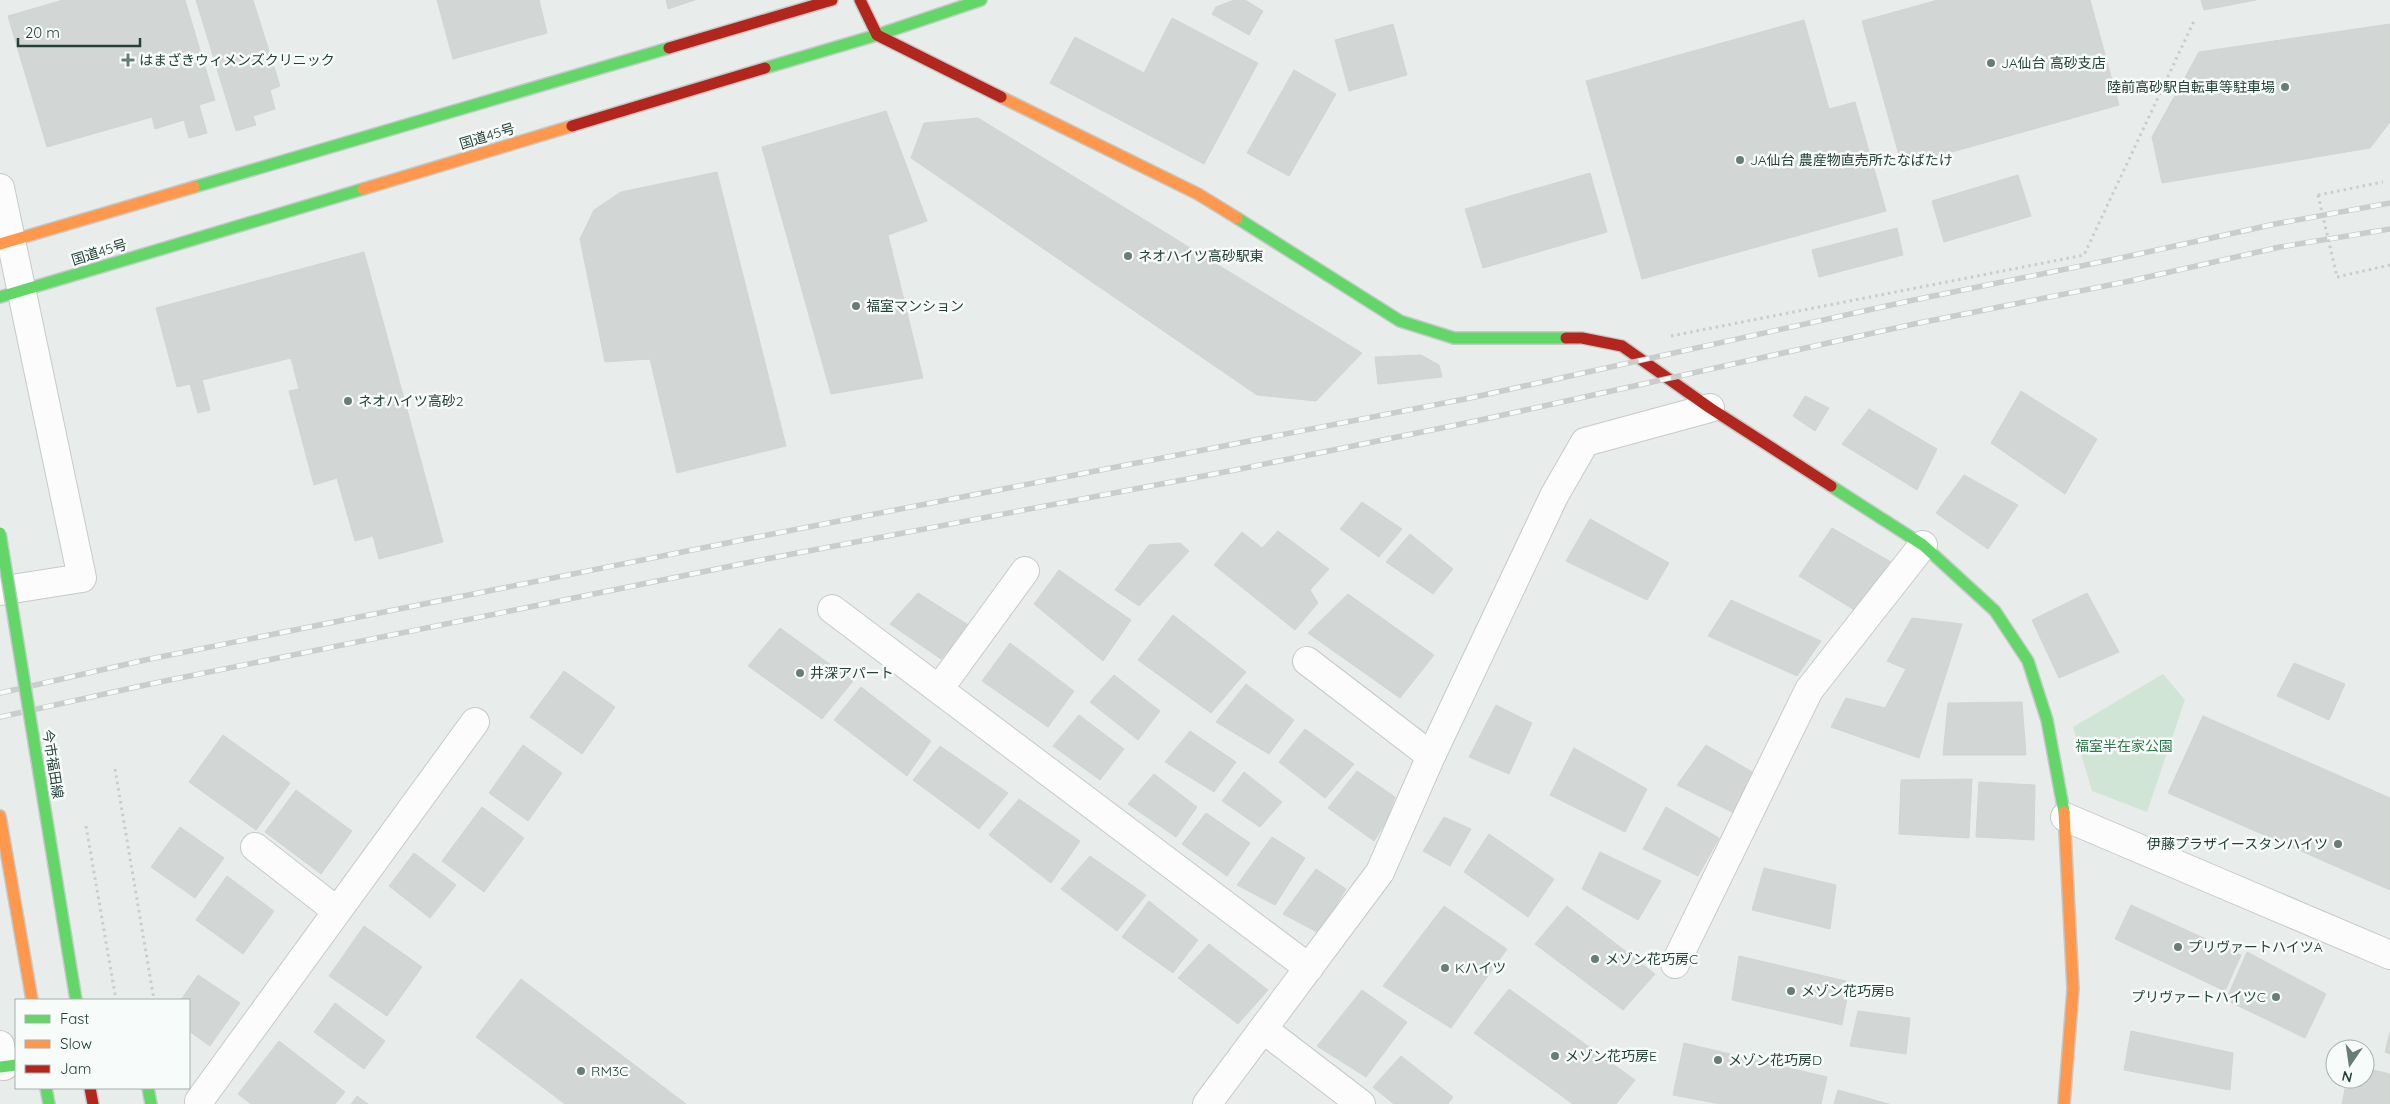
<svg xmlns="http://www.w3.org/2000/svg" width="2390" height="1104" viewBox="0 0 2390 1104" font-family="Quicksand,'Noto Sans JP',sans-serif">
  <rect width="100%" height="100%" fill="#e8edeb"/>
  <!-- green -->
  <path fill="#d1e5d7" d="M2163 674 2185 700 2147 812 2092 791 2073 727Z"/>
  <!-- building -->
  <path fill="#d2d6d4" stroke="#d0d6d3" d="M63 0H185L215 100 199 105 207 133 189 138 184 120 155 129 152 117 47 147 8 16Z
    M196 0H253L280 86 270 90 275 109 253 116 256 125 236 131Z
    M437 0H539L547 33 453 59Z
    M666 0H695L668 9Z
    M1234 0H1245L1263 11 1249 35 1212 14 1216 7Z
    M1938 0H2090L2119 105 1902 166 1862 21Z
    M2201 0H2256L2204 10Z
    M1172 18 1258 63 1204 164 1050 83 1075 37 1144 73Z
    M1804 20 1829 109 1855 102 1886 211 1642 279 1586 81Z
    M1393 24 1407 75 1349 91 1335 40Z
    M2390 24V122L2370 148 2162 183 2152 137 2199 52Z
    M1294 70 1336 94 1289 176 1247 153Z
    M886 111 927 221 888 235 923 378 831 394 762 147Z
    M978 118 1362 353 1316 401 1257 395 911 158 924 123Z
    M717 172 786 446 677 473 650 359 605 362 580 239 594 210 621 192Z
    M1590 173 1607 232 1483 268 1465 209Z
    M2018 175 2031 216 1944 242 1932 201Z
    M1897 228 1903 255 1819 277 1812 250Z
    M364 252 443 542 379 559 373 536 355 541 337 478 314 485 289 391 299 389 291 358 202 380 210 410 198 413 190 384 177 387 156 308Z
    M1421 355 1439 365 1442 377 1378 384 1375 357Z
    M2021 391 2097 439 2065 494 1991 443Z
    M1805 396 1829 408 1815 431 1793 416Z
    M1869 409 1937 449 1917 490 1842 444Z
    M1964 475 2018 505 1988 549 1936 513Z
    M1362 502 1402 529 1379 557 1340 529Z
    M1590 519 1669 563 1647 600 1566 561Z
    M1832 528 1896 565 1861 614 1799 576Z
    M1278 531 1329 569 1310 590 1318 603 1295 630 1214 565 1242 532 1262 548Z
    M1410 534 1453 569 1433 594 1386 562Z
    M1180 543 1189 551 1139 606 1115 590 1149 545Z
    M1059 570 1131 620 1103 661 1034 604Z
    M918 593 970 626 941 659 890 624Z
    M2087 593 2119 652 2059 678 2032 620Z
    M1348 594 1434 655 1400 698 1308 633Z
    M1731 600 1821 641 1797 676 1708 636Z
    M1173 615 1246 672 1211 713 1138 660Z
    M1912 618 1962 624 1919 758 1831 727 1846 698 1885 708 1906 669 1887 661Z
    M780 628 853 681 822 719 748 666Z
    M1010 643 1074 691 1048 727 982 681Z
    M2294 663 2345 684 2329 720 2277 696Z
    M564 671 615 707 582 754 530 717Z
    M1114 675 1160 711 1138 740 1090 702Z
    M1246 684 1294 720 1269 754 1216 722Z
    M861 687 931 741 907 776 834 720Z
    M2022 702 2026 755H1943L1948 703Z
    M1496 705 1532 723 1509 774 1469 757Z
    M1079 715 1124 749 1100 780 1053 746Z
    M2203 716 2390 798V890L2168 793Z
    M1305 729 1354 764 1325 798 1279 762Z
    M1190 731 1236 762 1214 792 1165 762Z
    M223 735 290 783 256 830 189 782Z
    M523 745 562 773 528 821 489 793Z
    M1706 745 1754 773 1734 813 1677 785Z
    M940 746 1008 793 979 829 913 780Z
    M1574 748 1647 789 1625 832 1550 795Z
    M1357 771 1395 797 1387 820 1374 841 1328 808Z
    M1244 772 1282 802 1260 827 1222 801Z
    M1154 774 1197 807 1176 837 1128 804Z
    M1972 779 1969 838 1899 834 1901 780Z
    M1979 782 2035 785 2034 840 1976 837Z
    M296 790 352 831 321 874 265 832Z
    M1019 799 1080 841 1051 883 989 835Z
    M482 807 524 838 484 892 442 861Z
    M1666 807 1719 838 1698 876 1643 849Z
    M1206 813 1250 843 1227 876 1182 844Z
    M1444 817 1471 829 1450 866 1423 851Z
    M180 827 224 858 195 898 151 867Z
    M1489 834 1554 879 1528 917 1464 872Z
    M1272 837 1305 858 1275 905 1237 885Z
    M1600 852 1661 881 1638 920 1582 889Z
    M414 853 456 885 430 918 389 886Z
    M1090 856 1146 895 1117 931 1061 889Z
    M1764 868 1836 885 1830 929 1752 910Z
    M1316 869 1346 889 1319 933 1283 914Z
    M227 876 274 911 243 954 196 920Z
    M1149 901 1198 940 1173 973 1122 937Z
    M2131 905 2241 955 2225 991 2115 939Z
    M1444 906 1507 949 1451 1028 1383 986Z
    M1567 906 1655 974 1623 1010 1535 944Z
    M364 926 422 967 387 1016 329 976Z
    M1209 944 1268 990 1238 1024 1178 978Z
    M2247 952 2326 994 2305 1038 2226 1000Z
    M1739 956 1850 982 1842 1025 1732 1000Z
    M198 975 240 1003 210 1046 189 1031V1000H181Z
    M521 979 686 1104H565L476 1037Z
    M1509 989 1635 1080 1616 1104H1573L1474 1033Z
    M1362 990 1407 1022 1366 1077 1317 1046Z
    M335 1003 385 1041 364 1069 314 1032Z
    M1858 1011 1910 1018 1906 1054 1850 1046Z
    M2131 1031 2233 1053 2230 1090 2124 1070Z
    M2390 1032V1054L2385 1052Z
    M279 1041 345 1092 335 1104H251L238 1094Z
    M1684 1043 1827 1077 1821 1104H1721L1673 1095Z
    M1401 1056 1453 1097 1448 1104H1394L1373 1087Z
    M2365 1068 2390 1074V1104H2342L2347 1079H2365Z
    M1838 1090 1889 1104H1834Z
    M357 1096 368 1104H351Z"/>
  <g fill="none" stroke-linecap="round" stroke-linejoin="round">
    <!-- street casing -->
    <g stroke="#c5cac8" stroke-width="30">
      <path id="street" d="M0 188 82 578 0 591
        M832 609 1309 968
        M1307 661 1431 756
        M939 689 1025 571
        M2065 817 2390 955
        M255 847 337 911
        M1675 964 1809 690 1923 545
        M1263 1029 1361 1104
        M0 1045 4 1066
        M199 1101 475 722
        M1207 1104 1380 872 1431 756 1554 496 1585 442 1710 408"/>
    </g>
    <!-- fast casing -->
    <g stroke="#c3cac8" stroke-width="14">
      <path id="fast" d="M765 68 877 35 981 0
        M194 187 669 48
        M1237 218 1400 321 1454 338H1566
        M0 297 363 189
        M1831 486 1923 545 1995 611 2028 661 2047 720 2064 812
        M0 1067 16 1065
        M46 1088 49 1104
        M148 1088 151 1104"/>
    </g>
    <!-- slow casing -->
    <g stroke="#c3cac8" stroke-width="14">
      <path id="slow" d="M1001 97 1198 194 1237 218
        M363 189 572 126
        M0 244 194 187
        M0 816 32 1000
        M2064 1104 2073 989 2064 812"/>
    </g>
    <!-- jam casing -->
    <g stroke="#c3cac8" stroke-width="14">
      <path id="jam" d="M860 0 877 35 1001 97
        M669 48 832 0
        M572 126 765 68
        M1566 338H1582L1622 346 1710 408 1831 486
        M90 1088 93 1104"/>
    </g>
    <!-- path -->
    <path stroke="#c7cecc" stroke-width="3" stroke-dasharray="2.5 4" stroke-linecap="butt" d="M2318 195 2383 182
      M2337 277 2390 265
      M1671 336 2084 255 2194 21
      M115 769 154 1000
      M86 826 116 1000"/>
    <!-- street -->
    <use href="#street" stroke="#fcfcfc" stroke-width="28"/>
    <!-- fast -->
    <use href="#fast" stroke="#63d668" stroke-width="11"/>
    <!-- slow -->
    <use href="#slow" stroke="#ff974d" stroke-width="11"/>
    <!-- jam -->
    <use href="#jam" stroke="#b3261e" stroke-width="11"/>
    <!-- rail casing -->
    <g stroke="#c9cdcc" stroke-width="5.5">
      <path id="rail" d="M0 693 145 660 762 536 1470 398 1909 301 2125 257 2275 224 2390 203
        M0 717 150 684 766 559 1235 470 1476 421 1914 324 2130 281 2280 247 2390 229"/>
    </g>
    <!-- rail -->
    <use href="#rail" stroke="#f7fbf9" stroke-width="4" stroke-dasharray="11" stroke-linecap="butt"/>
    <!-- fast-bridge casing -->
    <g stroke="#c3cac8" stroke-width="14" stroke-linecap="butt">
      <path id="fast-bridge" d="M0 533 76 1000"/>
    </g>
    <!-- path-bridge -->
    <path stroke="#c7cecc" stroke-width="3" stroke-dasharray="2.5 4" stroke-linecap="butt" d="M2318 195 2337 277"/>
    <!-- fast-bridge -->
    <use href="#fast-bridge" stroke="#63d668" stroke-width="11"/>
  </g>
  <!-- markers -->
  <g fill="#697d77" stroke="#f7fbf9" stroke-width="2">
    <path d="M125.5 52.5h5v5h5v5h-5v5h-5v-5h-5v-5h5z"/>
    <circle cx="1991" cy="63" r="5"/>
    <circle cx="2285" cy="87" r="5"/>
    <circle cx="1740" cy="160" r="5"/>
    <circle cx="1128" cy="256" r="5"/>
    <circle cx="856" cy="306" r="5"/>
    <circle cx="348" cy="401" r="5"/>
    <circle cx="800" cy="673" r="5"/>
    <circle cx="2338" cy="844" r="5"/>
    <circle cx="2178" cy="947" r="5"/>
    <circle cx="1595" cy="959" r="5"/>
    <circle cx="1445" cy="968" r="5"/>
    <circle cx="1791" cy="991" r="5"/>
    <circle cx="2276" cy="997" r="5"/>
    <circle cx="1555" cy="1056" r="5"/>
    <circle cx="1718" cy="1060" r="5"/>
    <circle cx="581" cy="1071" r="5"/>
  </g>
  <g text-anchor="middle" stroke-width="5" stroke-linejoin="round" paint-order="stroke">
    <!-- poi labels -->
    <g font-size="14" fill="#244139" stroke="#f7fbf9" text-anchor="start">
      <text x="139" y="65">はまざきウィメンズクリニック</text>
      <text x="2001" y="68">JA仙台 高砂支店</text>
      <text x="2275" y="92" text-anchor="end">陸前高砂駅自転車等駐車場</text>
      <text x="1750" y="165">JA仙台 農産物直売所たなばたけ</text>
      <text x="1138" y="261">ネオハイツ高砂駅東</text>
      <text x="866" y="311">福室マンション</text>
      <text x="358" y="406">ネオハイツ高砂2</text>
      <text x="810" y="678">井深アパート</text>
      <text x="2328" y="849" text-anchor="end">伊藤プラザイースタンハイツ</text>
      <text x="2188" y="952">プリヴァートハイツA</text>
      <text x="1605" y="964">メゾン花巧房C</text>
      <text x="1455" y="973">Kハイツ</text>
      <text x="1801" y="996">メゾン花巧房B</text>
      <text x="2266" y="1002" text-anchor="end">プリヴァートハイツC</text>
      <text x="1565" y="1061">メゾン花巧房E</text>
      <text x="1728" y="1065">メゾン花巧房D</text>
      <text x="591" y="1076">RM3C</text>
    </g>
    <!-- street labels -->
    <g font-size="14" fill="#244139" stroke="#f7fbf9">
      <text transform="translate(487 136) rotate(-17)" y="5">国道45号</text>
      <text transform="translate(99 252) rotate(-17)" y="5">国道45号</text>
      <text transform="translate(53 764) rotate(81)" y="5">今市福田線</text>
    </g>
    <!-- park labels -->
    <g font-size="14" fill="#2f784a" stroke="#f7fbf9">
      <text x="2124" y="751">福室半在家公園</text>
    </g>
  </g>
  <!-- legend -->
  <rect x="15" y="999" width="175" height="90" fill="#f7fbf9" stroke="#a3b1ac"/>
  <rect x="25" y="1015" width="25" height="8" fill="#63d668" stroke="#a3b1ac"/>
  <text x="60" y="1024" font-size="15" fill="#244139">Fast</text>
  <rect x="25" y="1040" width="25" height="8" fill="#ff974d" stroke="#a3b1ac"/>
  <text x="60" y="1049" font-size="15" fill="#244139">Slow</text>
  <rect x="25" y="1065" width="25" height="8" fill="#b3261e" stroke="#a3b1ac"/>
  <text x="60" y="1074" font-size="15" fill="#244139">Jam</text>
  <!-- north arrow -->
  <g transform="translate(2350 1064) rotate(193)"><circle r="24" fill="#f7fbf9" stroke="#a3b1ac"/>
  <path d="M0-4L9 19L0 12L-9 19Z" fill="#697d77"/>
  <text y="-8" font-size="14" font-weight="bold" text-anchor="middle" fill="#244139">N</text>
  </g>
  <!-- scale -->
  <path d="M18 38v8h122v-8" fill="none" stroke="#244139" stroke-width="2.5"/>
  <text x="25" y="38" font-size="15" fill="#244139" stroke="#f7fbf9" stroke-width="4" paint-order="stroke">20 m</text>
</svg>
